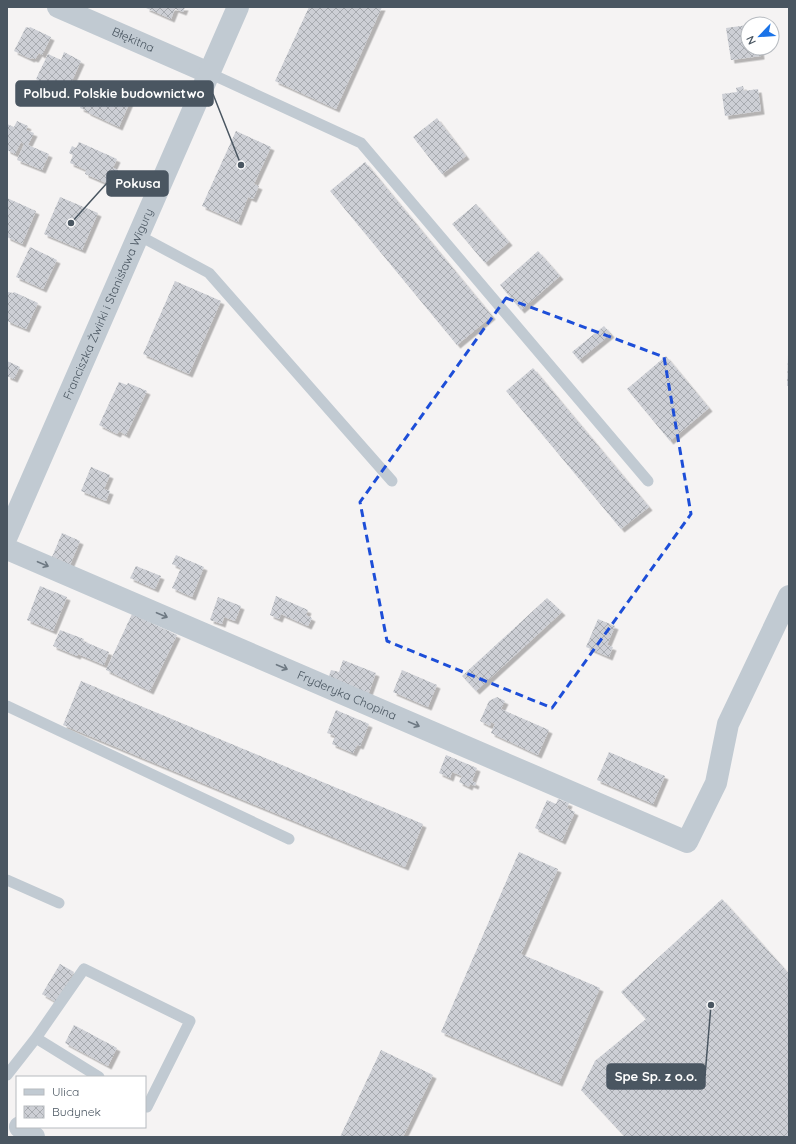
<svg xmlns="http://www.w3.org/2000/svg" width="796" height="1144" viewBox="0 0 796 1144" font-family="Quicksand,sans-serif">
  <defs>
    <pattern id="building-cross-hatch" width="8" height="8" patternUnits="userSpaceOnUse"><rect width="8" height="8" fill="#cdcfd5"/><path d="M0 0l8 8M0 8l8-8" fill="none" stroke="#a8abb0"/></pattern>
    <filter id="shadow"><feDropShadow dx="3.5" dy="3.5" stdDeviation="0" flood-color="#0004"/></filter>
  </defs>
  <rect width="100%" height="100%" fill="#f5f3f3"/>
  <!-- building -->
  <path fill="url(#building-cross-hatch)" filter="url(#shadow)" d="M146 7H185L183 12 175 9 171 19 146 8Z
    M309 7H382L336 109 275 81Z
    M748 25V48H760L761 56 731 60 726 28Z
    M26 27 29 28 30 27 51 37 42 55 39 53 35 59 32 58 31 59 14 51Z
    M64 52 81 61 66 94 41 83V82L36 79 48 54 61 60Z
    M99 81 125 92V93L132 97 119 127 87 112V111L80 108 87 92 92 95Z
    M743 86 744 91 758 89 761 111 725 116 722 94 737 92 736 88Z
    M437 118 466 156 442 174 413 137Z
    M17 121 28 126 26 130 34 133 28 145 49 154 42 170 17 160 24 144 21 142 15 154 7 150V124L14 127Z
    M236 131 271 147 254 184 259 186 253 199 248 197 238 222 202 206Z
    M79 142 117 159 113 168 118 170 114 177 110 175 106 183 85 174 86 170 70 163 73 155 69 153 72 146 76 148Z
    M365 162 492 316 457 345 330 191Z
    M60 197 98 213 82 250 44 234Z
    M7 198 36 211 22 244 7 237Z
    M476 204 509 242 485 263 452 224Z
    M30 247 57 260 43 289 16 277Z
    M538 251 560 276 521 310 500 285Z
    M175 281 221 301 189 374 143 354Z
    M8 292 13 293 14 292 38 303 26 329 7 321V295Z
    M604 326 611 334 579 360 572 352Z
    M788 355H789V386H787Z
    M666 356 709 408 670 441 627 389Z
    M7 361 20 367 14 379 7 376Z
    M533 368 649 507 621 529 506 391Z
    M119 382 127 385 128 383 147 391 126 435 119 431 117 434 99 425Z
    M91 467 110 475 104 489 110 491 106 501 81 491Z
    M62 533 80 541 70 565 52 557Z
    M176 555 204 567 192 597 172 588 181 568 172 564Z
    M136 566 161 576 155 589 130 578Z
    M40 586 67 597 53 631 27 620Z
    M276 596 308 610 306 615 312 618 308 626 281 614 279 619 270 615Z
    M218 597 241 606 235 621 224 617 222 624 210 620Z
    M547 598 562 612 476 691 462 676Z
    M132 614 177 635 150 691 106 670Z
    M598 619 615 626 607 645 613 647 609 657 586 647Z
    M60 630 84 639 83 641 109 652 104 665 78 654 77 656 53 646Z
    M343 660 376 673 368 695 328 679 331 670 339 672Z
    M402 670 437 685 428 707 393 692Z
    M81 681 423 824 405 867 63 725Z
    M497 697 505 701 501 709 549 730 538 755 491 733 495 724 491 722 490 726 480 721 489 701Z
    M336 710 369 724 360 746 357 745 353 753 332 744 335 736 327 733Z
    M609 752 665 776 653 804 597 780Z
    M446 755 477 768 472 781 476 783 475 786 470 784 469 787 459 782 462 776 452 772 450 778 439 773Z
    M558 799 569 803 567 808 575 812 562 841 535 828 547 800 556 804Z
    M519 852 558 869 521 954 600 988 559 1083 441 1032Z
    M722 899 789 974V1137H625L581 1090 595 1061 646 1019 621 992Z
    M60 964 74 972 56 1002 42 994Z
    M74 1025 117 1048 108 1066 65 1043Z
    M381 1050 433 1075 403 1137H340Z"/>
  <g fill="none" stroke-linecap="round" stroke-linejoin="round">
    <!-- service -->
    <path stroke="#c1cad2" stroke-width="11" d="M209 73 361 143 648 481
      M138 235 209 273 392 481
      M7 706 289 839
      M7 880 59 903
      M36 1038 99 1077
      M7 1075 36 1038 84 969 190 1021 147 1107 145 1106"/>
    <!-- minor -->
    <g stroke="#c1cad2" stroke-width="22">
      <path id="s1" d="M58 7 209 73"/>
      <path id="s2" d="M7 549 687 842 716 783 728 724 789 596"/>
      <path d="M20 1127 34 1137"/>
    </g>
    <!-- tertiary -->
    <path stroke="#c1cad2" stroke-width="22" id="s3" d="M7 536 238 7"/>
  </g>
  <!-- one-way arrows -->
  <defs><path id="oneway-shaft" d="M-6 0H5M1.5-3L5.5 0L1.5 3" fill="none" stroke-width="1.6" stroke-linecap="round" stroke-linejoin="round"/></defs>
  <g stroke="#6e7983">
    <use href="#oneway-shaft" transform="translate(43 564) rotate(23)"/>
    <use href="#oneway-shaft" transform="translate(162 615) rotate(23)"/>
    <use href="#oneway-shaft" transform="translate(282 667) rotate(23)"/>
    <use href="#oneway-shaft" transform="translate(414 724) rotate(23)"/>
  </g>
  <!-- marked area -->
  <path fill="none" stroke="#1d4ed8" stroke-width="3" stroke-dasharray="8 5" stroke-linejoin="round" d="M506 298 664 357 691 514 552 708 387 641 360 502Z"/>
  <g text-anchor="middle" stroke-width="4" stroke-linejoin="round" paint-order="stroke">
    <!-- street labels -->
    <g font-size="12" fill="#4a5661" stroke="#fff">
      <text dy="4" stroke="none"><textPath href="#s1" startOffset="82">Błękitna</textPath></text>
      <text dy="4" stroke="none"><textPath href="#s3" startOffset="253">Franciszka Żwirki i Stanisława Wigury</textPath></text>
      <text dy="4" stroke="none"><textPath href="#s2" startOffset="370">Fryderyka Chopina</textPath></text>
    </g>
  </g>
  <!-- callouts -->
  <path fill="none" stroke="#4a5661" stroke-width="1.5" d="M241 165L213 94M71 223L107 183M711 1005L705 1076"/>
  <g fill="#4a5661" stroke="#fff" stroke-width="1.5">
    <circle cx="241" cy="165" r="4"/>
    <circle cx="71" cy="223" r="4"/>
    <circle cx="711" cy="1005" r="4"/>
  </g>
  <g fill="#4a5661" stroke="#4a5661" stroke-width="1.5">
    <rect x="16" y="81" width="197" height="25" rx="4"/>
    <rect x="107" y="171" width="61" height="25" rx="4"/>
    <rect x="607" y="1064" width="98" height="25" rx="4"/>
  </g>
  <g font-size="13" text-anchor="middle" font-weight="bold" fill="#fff">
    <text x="114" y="98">Polbud. Polskie budownictwo</text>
    <text x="138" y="188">Pokusa</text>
    <text x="656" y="1081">Spe Sp. z o.o.</text>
  </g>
  <!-- border -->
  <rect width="796" height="1144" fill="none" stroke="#4a5661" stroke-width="16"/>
  <!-- legend -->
  <rect x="16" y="1076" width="130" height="52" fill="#ffffff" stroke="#b7bbc0"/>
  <rect x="24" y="1089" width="20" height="6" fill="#c1cad2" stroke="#b7bbc0"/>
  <text x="52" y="1096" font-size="12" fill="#4a5661">Ulica</text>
  <rect x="24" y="1106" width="20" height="12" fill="url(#building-cross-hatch)" stroke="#b7bbc0"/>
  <text x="52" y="1116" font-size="12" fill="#4a5661">Budynek</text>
  <!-- north arrow -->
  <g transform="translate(760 36) rotate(245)"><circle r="19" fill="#ffffff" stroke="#b7bbc0"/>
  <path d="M0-3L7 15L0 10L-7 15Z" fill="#1a73e8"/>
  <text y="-6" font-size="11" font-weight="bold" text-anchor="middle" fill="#4a5661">N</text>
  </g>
</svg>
